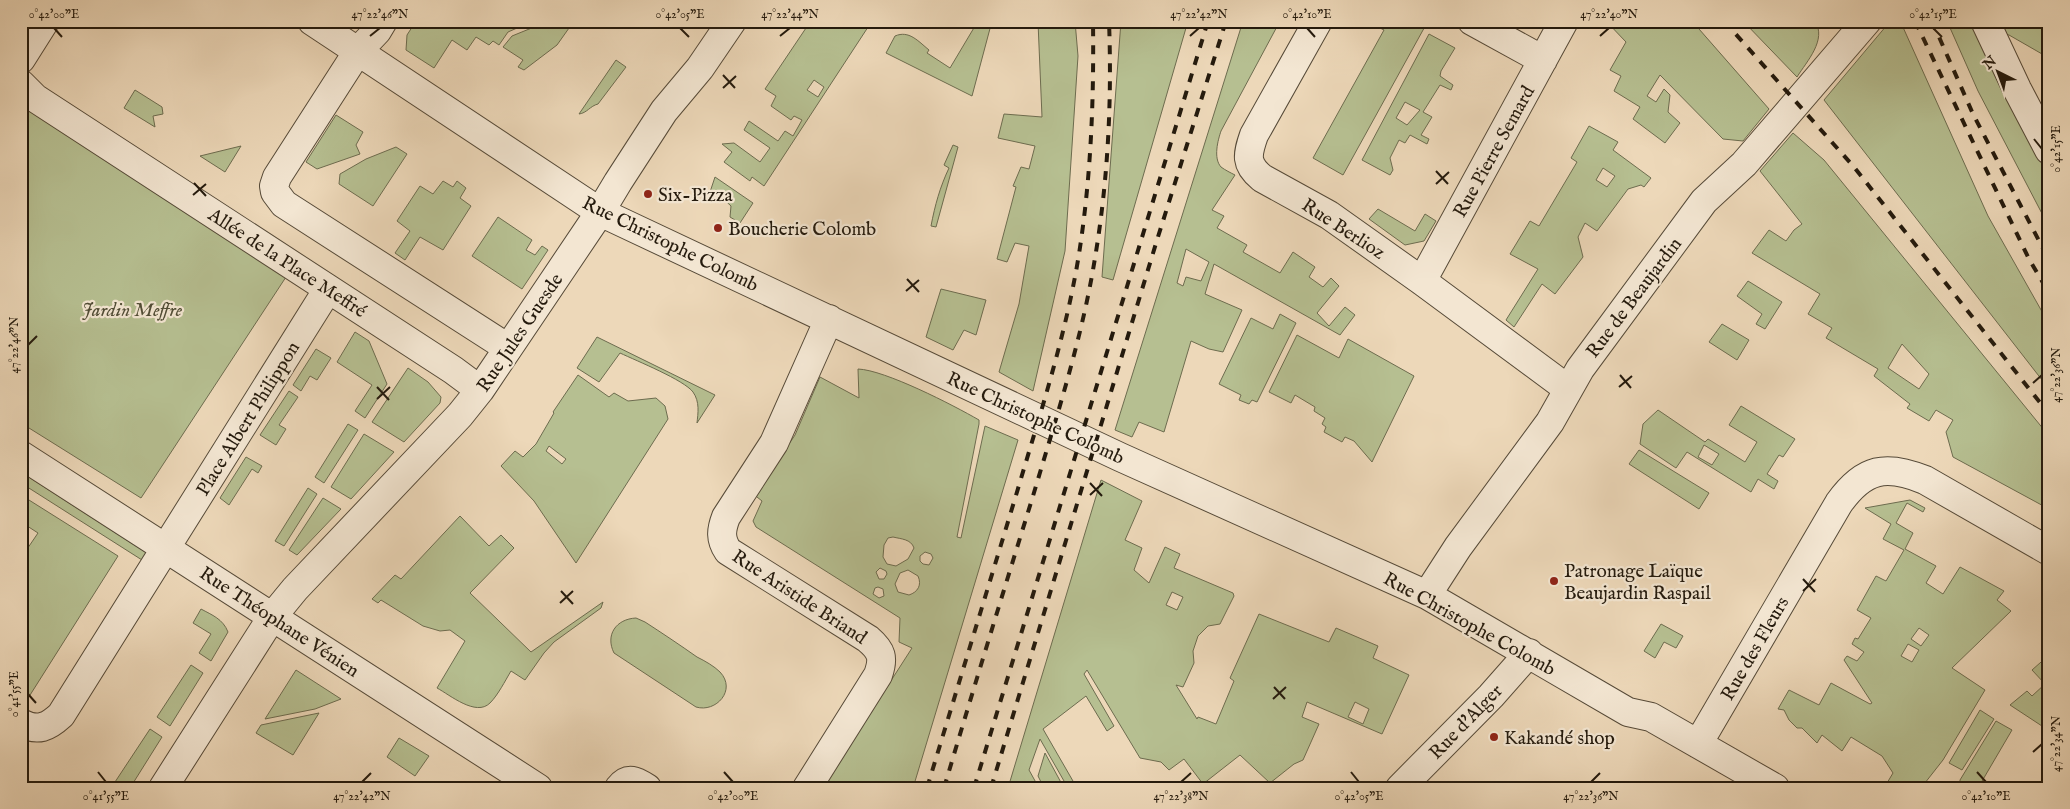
<svg xmlns="http://www.w3.org/2000/svg" width="2070" height="809" viewBox="0 0 2070 809" font-family="'IM FELL English',serif">
  <rect width="100%" height="100%" fill="#edd8b9"/>
  <filter id="stains"><feTurbulence type="fractalNoise" baseFrequency=".004" numOctaves="4"/><feColorMatrix values="0 0 0 0 .2 0 0 0 0 .09 0 0 0 0 .02 0 0 0 .5 -.17"/></filter>
  <radialGradient id="worn" r=".72"><stop offset=".6" stop-color="#630" stop-opacity="0"/><stop offset="1" stop-color="#630" stop-opacity=".3"/></radialGradient>
  <!-- green -->
  <path fill="#b6bf91" stroke="#6d6c4f" fill-rule="evenodd" d="M416 21H492L501 28 506 21H533L508 32 499 45 493 41 489 45 476 37 467 50 452 40 434 68 406 50 407 35Z
    M542 21H574L557 45 524 70 518 67 523 60 503 47 512 36 539 25Z
    M825 21H832L841 27 844 21H872L764 186 752 177 750 181 724 162 732 152 722 144 734 143 760 162 770 148 744 130 749 121 778 141 785 131 793 136 802 120 794 116 791 120 771 106 776 96 765 89 806 28 822 25ZM814 80 824 87 818 97 807 90Z
    M978 21H992L972 96 886 53 895 36C909 30 918 41 929 50L927 53 950 68Z
    M1008 21H1075L1078 56 1065 251 1033 391 999 372 1019 304 1029 246 1015 243 1007 262 997 259 1016 187 1013 186 1021 167 1029 169 1035 146 998 138 1004 114 1042 117 1038 22 1008 23Z
    M1121 21H1188L1113 280 1102 277Z
    M1243 21H1280L1221 131C1218 140 1213 158 1221 167 1225 170 1231 173 1235 175L1212 210 1224 216 1217 228 1247 245 1243 252 1280 273 1293 252 1315 267 1309 277 1323 287 1331 278 1339 286 1317 313 1329 326 1345 307 1355 315 1340 335 1214 264 1205 294 1242 310 1223 352 1209 349 1191 341 1164 432 1139 422 1132 437 1115 430ZM1186 249 1209 262 1201 281 1186 277 1183 286 1177 283Z
    M1384 21H1428L1343 175 1313 158 1384 30 1380 28Z
    M1606 21H1692L1769 109 1743 141 1723 139 1660 75 1647 96 1656 102 1664 89 1670 95 1668 112 1680 123 1665 143 1633 119 1640 107 1614 91 1621 76 1610 70 1626 42Z
    M1743 21H1815C1827 40 1807 61 1797 77Z
    M1947 21H1975L2049 169V227L1978 91Z
    M1996 21H2049V58L2009 35 2001 34Z
    M1887 25H1902L1988 216 2049 324V389L1824 100Z
    M1429 34 1455 48 1441 71 1440 76 1453 85 1451 90 1440 85 1423 112 1432 117 1421 135 1429 139 1427 144 1410 135 1405 143 1399 140 1390 158 1393 170 1390 175 1362 160ZM1405 102 1420 110 1407 125 1396 118Z
    M616 60 626 67 598 104C590 106 587 113 579 114Z
    M135 90 162 107 163 114 153 116 155 127 124 108Z
    M21 101 286 277 141 498 21 423Z
    M336 115 363 132 356 145 360 154 317 169 306 162Z
    M1589 126 1618 142 1613 150 1651 178 1644 187 1641 185 1628 189 1597 231 1585 223 1578 237 1583 257 1555 294 1542 284 1514 327 1506 320 1538 269 1510 254 1530 221 1539 226 1577 162 1571 158ZM1603 168 1615 176 1607 187 1596 180Z
    M1793 133 1824 160 2049 436V509L1953 457 1946 432 1953 420 1936 410 1929 421 1907 408 1910 404 1874 376 1878 369 1826 338 1832 328 1808 314 1820 294 1752 253 1769 230 1786 241 1794 230 1802 224 1760 171ZM1902 344 1929 374 1919 389 1888 368Z
    M953 145 958 147 936 227 931 226C935 205 940 187 949 168L944 165Z
    M241 146 225 172 200 156Z
    M396 147 407 154 373 206 339 184 340 174 366 159Z
    M715 177 753 203 740 223 730 217 731 206 717 193 714 195 713 201 711 200 710 192Z
    M443 181 453 187 457 181 466 188 460 198 471 206 443 250 420 237 405 260 395 253 410 231 397 221 420 186 433 194Z
    M1378 209 1415 231 1425 214 1436 221 1424 241 1405 245 1369 219Z
    M498 217 532 240 526 250 535 255 542 246 548 250 522 289 472 256Z
    M1748 281 1782 302 1765 329 1756 324 1762 314 1737 296Z
    M941 289 986 300 976 335 964 330 953 350 926 337Z
    M1280 314 1296 323 1257 402 1252 400 1249 404 1239 400 1241 395 1219 384 1251 318 1273 329Z
    M1722 324 1749 340 1737 360 1709 342Z
    M355 332 369 341 387 384 365 418 355 411 372 385 337 362Z
    M1297 335 1339 358 1348 339 1414 376 1372 462 1354 441 1345 437 1342 442 1324 432 1326 427 1322 424 1325 418 1314 411 1315 407 1295 395 1291 403 1269 392Z
    M597 337 715 395 697 423C698 413 700 402 693 392 684 380 637 361 620 353L599 382 577 368Z
    M316 349 331 358 317 380 310 376 301 391 293 385Z
    M408 368 428 382 441 397 440 403 404 442 372 422Z
    M858 369C885 370 953 405 979 420V424L957 537 961 538 985 426 1018 440 913 788H822L912 648 899 642 900 618 756 527 753 521 762 501 752 493 784 443 789 444 795 435 820 377 859 398ZM893 537C901 539 911 539 914 548L908 559 896 566 887 564 883 557 884 545 888 538ZM925 552 931 554 933 558 929 565 923 564 920 561V556ZM880 568 886 571 887 574 884 579H879L876 572ZM908 570 918 576C922 585 918 592 909 595L898 592 895 584 900 573ZM878 587 883 589 884 596 879 598 873 594 875 588Z
    M578 375 609 397 614 393 628 401 656 398 665 406 668 419 576 563 534 501 501 466 515 451 523 457 536 444 554 413 553 412ZM549 446 566 459 562 464 546 451Z
    M289 391 298 397 279 425 286 429 276 445 260 435Z
    M1741 406 1795 439 1783 457 1779 455 1767 474 1778 481 1774 489 1758 479 1751 492 1687 452 1676 468 1640 444 1643 424 1658 410 1705 442 1708 439 1745 462 1757 442 1729 425ZM1704 445 1719 454 1712 465 1698 457Z
    M348 424 358 430 324 483 315 477Z
    M364 434 394 452 351 499 331 487Z
    M1639 450 1709 493 1699 509 1629 464Z
    M246 457 262 466 258 473 252 469 229 505 220 498Z
    M21 472 147 553 142 560 21 483Z
    M1101 480 1142 501 1125 540 1142 548 1134 570 1149 583 1165 547 1180 554 1174 568 1233 593 1234 596 1220 624 1208 626 1198 636 1193 651 1194 663 1183 687 1176 685 1197 719 1198 717 1216 724 1234 681 1230 678 1259 614 1329 642 1336 628 1378 646 1373 658 1409 675 1382 734 1307 702 1302 717 1319 724 1303 760 1294 764 1270 783 1240 755 1203 784 1184 759 1169 770 1161 762 1140 758 1087 670 1084 674 1114 726 1107 731 1086 696 1043 729 1077 788H1068L1040 739 1029 770 1039 788H1008ZM1172 592 1183 597 1177 610 1166 605ZM1355 702 1369 709 1363 724 1348 717Z
    M308 488 317 494 284 546 275 541Z
    M21 495 118 556 25 703 21 700V558L38 533 21 522Z
    M323 498 341 509 297 555 289 550Z
    M1910 500 1925 508 1923 512 1907 503 1896 523 1913 533 1905 549 1936 566 1926 583 1943 594 1960 567 2004 591 1997 600 2011 611 1952 668 1985 690 1943 760 1921 788H1884L1893 773 1882 756 1851 737 1842 751 1822 735 1817 743 1802 728H1797L1789 720 1784 710 1778 709 1789 690 1819 705 1831 683 1870 704 1872 703 1844 660 1847 656 1857 661 1864 652 1852 644 1855 638 1858 639 1871 618 1857 610 1876 576 1886 581 1904 550 1883 539 1891 524 1865 508ZM1919 628 1929 635 1921 646 1911 639ZM1908 644 1919 650 1912 662 1901 656Z
    M460 516 489 546 501 535 514 548 470 593 531 652 603 602 601 608 554 642 544 653 525 680 511 671C505 681 498 695 490 703 476 717 450 695 437 688L465 641 450 630 440 631 423 626 381 600 378 603 372 599 395 575 401 579Z
    M201 609C212 615 223 619 228 632L211 661 199 653 211 634 193 623Z
    M636 618 645 622C662 633 680 645 697 657 705 661 714 666 720 672 737 690 716 713 696 707L614 653C605 635 616 619 636 618Z
    M1661 624 1683 636 1676 648 1664 642 1655 658 1644 651Z
    M2049 655V724L2045 728 2010 705 2027 691 2032 696 2045 684 2032 670Z
    M191 665 203 673 170 726 157 717Z
    M296 670 341 699 315 709 265 719Z
    M1980 710 1994 719 1962 770 1949 763Z
    M319 713 293 755 256 733 261 725Z
    M1996 721 2012 730 1978 788H1960V780Z
    M150 729 162 737 130 788H126L115 782Z
    M399 738 429 756 415 776 387 757Z
    M1045 753 1064 788H1065H1044L1038 776Z"/>
  <g fill="none" stroke-linecap="round" stroke-linejoin="round">
    <!-- minor casing -->
    <g stroke="#564a38" stroke-width="30">
      <path id="minor" d="M312 21 600 212 1120 457 1427 595 1628 712 1651 717 1775 788
        M383 21 377 31 358 51 277 177 274 186 275 192 284 204 508 348
        M1318 21 1254 135C1247 155 1245 164 1262 178L1329 215 1422 281 1568 389
        M1472 21 1543 60
        M1985 21 2017 89 2049 150
        M21 59 45 21
        M21 84 35 98 453 370 480 390
        M1422 281 1564 21
        M21 455 538 788
        M1427 595 1458 547 1550 422 1580 369 1704 201 1744 164 1867 21
        M21 723C38 732 48 727 61 715L328 289
        M1698 744 1839 503C1864 468 1886 464 1925 480L2049 551
        M163 788 272 617 295 589 460 415 480 390 600 212 618 182 664 111 700 68 732 21
        M619 788C628 776 636 781 647 788
        M807 788 878 675C884 658 882 651 868 639L728 551C720 539 721 530 726 517L774 443 829 319
        M1400 788 1491 696 1529 653"/>
    </g>
    <!-- minor -->
    <use href="#minor" stroke="#f3e6d2" stroke-width="28"/>
    <!-- rail -->
    <path stroke="#241a0d" stroke-width="4" stroke-dasharray="9 9" stroke-linecap="butt" d="M1724 21 1854 167 2049 414
      M1915 21 2029 259 2049 293
      M1932 21 1973 114 2049 260
      M927 788C957 689 987 591 1017 492 1040 414 1066 335 1079 254 1091 177 1094 100 1093 21
      M944 788C973 690 1003 593 1033 496 1056 418 1082 339 1095 258 1108 180 1112 101 1109 21
      M974 788 1208 21
      M991 788 1157 240 1226 21"/>
  </g>
  <!-- ticks -->
  <path fill="none" stroke="#241a0d" stroke-width="2" d="M54 28 62 37M680 28 689 37M1307 28 1315 37M1933 28 1942 37M370 36 380 28M780 36 790 28M1190 36 1199 28M1600 36 1609 28M723 75 735 88M723 88 736 76M2034 139 2042 149M1436 171 1448 184M194 183 206 196M1436 184 1449 172M193 195 206 184M907 279 919 292M906 291 919 280M28 345 37 336M1620 375 1631 388M2033 383 2042 375M377 387 389 400M1619 387 1632 376M377 399 390 387M1090 483 1102 496M1090 495 1103 483M1803 579 1815 592M561 591 573 604M1803 591 1816 579M560 603 573 591M1274 687 1285 699M28 694 36 703M1273 699 1286 687M2033 752 2042 744M98 772 106 782M724 772 733 782M1351 772 1359 782M1977 772 1986 782M362 782 371 773M1181 782 1191 773M1591 782 1600 773"/>
  <!-- markers -->
  <g fill="#8f2418" stroke="#f3e6d2" stroke-width="2">
    <circle cx="648" cy="194" r="5"/>
    <circle cx="718" cy="228" r="5"/>
    <circle cx="1554" cy="581" r="5"/>
    <circle cx="1494" cy="737" r="5"/>
  </g>
  <g text-anchor="middle" stroke-width="4.5" stroke-linejoin="round" paint-order="stroke">
    <!-- street labels -->
    <g font-size="19" fill="#241a0d" stroke="#f3e6d2">
      <text transform="translate(1493 151) rotate(-61)" y="7">Rue Pierre Semard</text>
      <text transform="translate(1344 228) rotate(33)" y="7">Rue Berlioz</text>
      <text transform="translate(671 243) rotate(26)" y="7">Rue Christophe Colomb</text>
      <text transform="translate(288 262) rotate(33)" y="7">Allée de la Place Meffré</text>
      <text transform="translate(1633 297) rotate(-53)" y="7">Rue de Beaujardin</text>
      <text transform="translate(519 332) rotate(-56)" y="7">Rue Jules Guesde</text>
      <text transform="translate(1036 417) rotate(25)" y="7">Rue Christophe Colomb</text>
      <text transform="translate(247 418) rotate(-58)" y="7">Place Albert Philippon</text>
      <text transform="translate(800 596) rotate(33)" y="7">Rue Aristide Briand</text>
      <text transform="translate(280 621) rotate(33)" y="7">Rue Théophane Vénien</text>
      <text transform="translate(1470 623) rotate(29)" y="7">Rue Christophe Colomb</text>
      <text transform="translate(1754 648) rotate(-60)" y="7">Rue des Fleurs</text>
      <text transform="translate(1465 721) rotate(-46)" y="7">Rue d'Alger</text>
    </g>
    <!-- poi labels -->
    <g font-size="19" fill="#241a0d" stroke="#f3e6d2" text-anchor="start">
      <text x="658" y="201">Six-Pizza</text>
      <text x="728" y="235">Boucherie Colomb</text>
      <text x="1564" y="577">Patronage Laïque<tspan x="1564" dy="22">Beaujardin Raspail</tspan></text>
      <text x="1504" y="744">Kakandé shop</text>
    </g>
    <!-- park labels -->
    <g font-size="19" font-style="italic" fill="#504c35" stroke="#f3e6d2">
      <text x="132" y="316">Jardin Meffre</text>
    </g>
  </g>
  <!-- margin -->
  <rect width="2070" height="809" fill="none" stroke="#edd8b9" stroke-width="55"/>
  <!-- north arrow -->
  <g transform="translate(1998 72) rotate(318)" stroke="#f3e6d2" stroke-width="4" paint-order="stroke">
  <path d="M0-4L9 19L0 12L-9 19Z" fill="#241a0d"/>
  <text y="-8" font-size="14" font-weight="bold" text-anchor="middle" fill="#241a0d">N</text>
  </g>
  <rect x="28" y="28" width="2014" height="754" fill="none" stroke="#241a0d" stroke-width="2"/>
  <g font-size="12" text-anchor="middle" fill="#241a0d">
    <text x="54" y="18">0°42'00"E</text>
    <text x="380" y="18">47°22'46"N</text>
    <text x="680" y="18">0°42'05"E</text>
    <text x="790" y="18">47°22'44"N</text>
    <text x="1199" y="18">47°22'42"N</text>
    <text x="1307" y="18">0°42'10"E</text>
    <text x="1609" y="18">47°22'40"N</text>
    <text x="1933" y="18">0°42'15"E</text>
    <text transform="translate(2056 149) rotate(-90)" y="4">0°42'15"E</text>
    <text transform="translate(14 345) rotate(-90)" y="4">47°22'46"N</text>
    <text transform="translate(2056 375) rotate(-90)" y="4">47°22'36"N</text>
    <text transform="translate(14 694) rotate(-90)" y="4">0°41'55"E</text>
    <text transform="translate(2056 744) rotate(-90)" y="4">47°22'34"N</text>
    <text x="106" y="800">0°41'55"E</text>
    <text x="362" y="800">47°22'42"N</text>
    <text x="733" y="800">0°42'00"E</text>
    <text x="1181" y="800">47°22'38"N</text>
    <text x="1359" y="800">0°42'05"E</text>
    <text x="1591" y="800">47°22'36"N</text>
    <text x="1986" y="800">0°42'10"E</text>
  </g>
  <rect width="100%" height="100%" filter="url(#stains)"/>
  <rect width="100%" height="100%" fill="url(#worn)"/>
</svg>
